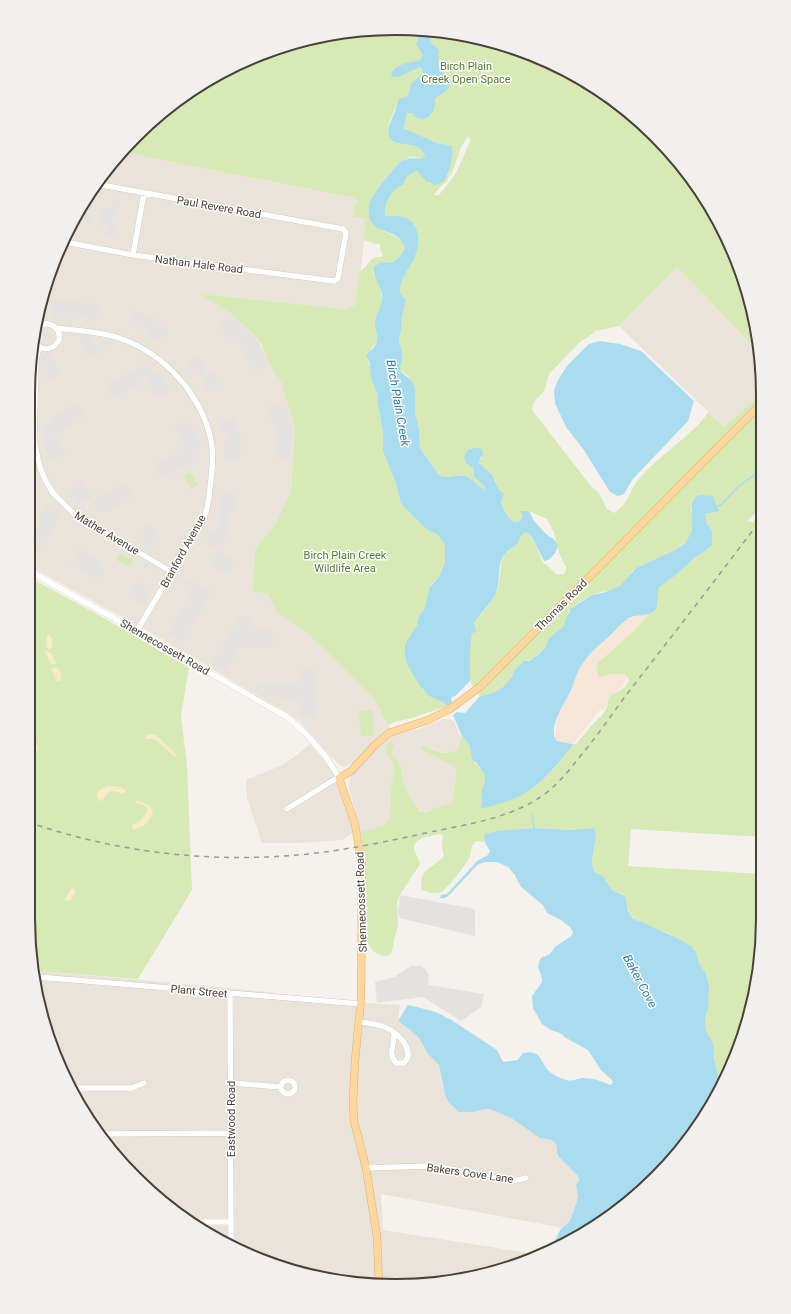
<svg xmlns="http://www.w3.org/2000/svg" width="791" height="1314" viewBox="0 0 791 1314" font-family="Roboto,sans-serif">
  <rect width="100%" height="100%" fill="#f5f1ec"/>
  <!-- residential -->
  <path fill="#e9e3da" d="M122 152 347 197 353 198 358 203 354 205 353 216 363 218 365 220 366 226 357 298 355 304 353 306 345 309 202 294 204 297 229 312 257 338 281 382 295 427 291 490 276 523 255 549 253 591 268 594 277 613 300 627 329 653 374 698 388 726 397 734 421 728 443 719H450L454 721 459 734 462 736 458 750 451 753 441 752 423 745 422 750 455 767 456 774 453 802 435 808 428 812 418 810 409 796 403 779V774L393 756 392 750 394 745 392 742 390 759 393 763 394 775 390 786 391 803 389 818 386 825 361 832 349 788 352 763 346 767 340 765 329 755 298 720 284 711 146 630 29 566V371L48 277 90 191Z
    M677 267 759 352 762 371V392L724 427 619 326Z
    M310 744 334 773 348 811 352 826V833L342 840 300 843H262L247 798 246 780 280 766 293 758Z
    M37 971 219 987 366 1003 400 1005 398 1021 409 1029 419 1038 428 1054 439 1065 440 1070 441 1082 449 1103 455 1108 458 1112H474L487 1108 493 1110 511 1118 532 1132 545 1139 551 1140 554 1142 557 1146V1153L559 1157 579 1177 576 1185 578 1197 574 1210 569 1222 563 1228 381 1194 383 1230 536 1254 513 1267 395 1286 278 1267 191 1224 104 1142 47 1036Z"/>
  <!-- commercial -->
  <path fill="#f6e6d8" d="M762 504 603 710 601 708 573 744 558 742 555 739V734L557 720 563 703 571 689 579 668 584 661 596 647 626 620 637 616 650 614 658 603V588L676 575 693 559 710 548Z"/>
  <!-- green -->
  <path fill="#d7e9b5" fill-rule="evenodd" d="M396 28C411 30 419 29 418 47L423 55 421 60 397 66 398 77 420 67 422 69 423 73C413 83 413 82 408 96 406 97 404 97 402 98 396 101 395 111 392 116 386 127 387 140 400 144 404 144 409 143 413 145 419 147 423 151 425 157 421 160 415 156 410 157 397 160 375 191 370 202L379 229C385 232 411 240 404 252 404 252 400 256 400 256 394 262 391 263 383 262L373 272 380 285 382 299 381 307 375 321 378 337 377 342 371 349 367 359 371 367V378L378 395V404L383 432V452L395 480 401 504 426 529 438 535 445 545V562L441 572 438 578 432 583 424 610 419 615 417 625 408 639C411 656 412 680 426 693 432 698 441 699 447 706L412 718 394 722 388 726 374 698 329 653 300 627 277 613 268 594 253 591 255 549 276 523 291 490 295 427 281 382 268 361 262 345 257 338 229 312 204 297 202 294 345 309 353 306 355 304 360 271C370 267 367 256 381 257L383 255 380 249V245L364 240 365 220 363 218 353 217 354 205 358 202 353 198 122 152 136 135 192 90 255 56 324 35Z
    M420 30 467 35 536 56 600 90 672 153 714 212 750 300 759 352 677 267 619 326 596 331 580 342 549 374 544 391 534 402 532 410 590 485 599 493 607 509 614 513C629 504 629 491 639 479 652 464 668 451 683 439 692 430 702 423 708 412L724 427 758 396 762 395V504L755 514 746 521 753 522 762 511V837L631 829 628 866 762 874V943L743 1037 720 1084 713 1052 706 1031 705 1019 709 986 706 974 700 966 695 950 670 934 647 926 630 916 624 895 612 890 606 880 601 875 596 873 593 870 592 860 596 836 579 830 534 828 510 830 501 832 497 831 484 839V842L476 841C470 846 472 852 469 858 467 864 445 891 441 892 435 895 428 892 422 890 418 868 433 869 444 856L442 847 443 836 440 834C432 836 413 837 414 849 415 852 419 860 420 864L400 895 397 902 398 924 391 954C381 960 371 951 367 941 367 905 367 869 361 832L386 825 389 818 391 803 390 786 394 775 393 763 390 759 385 748 388 743 392 741 394 745 392 750 393 756C401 763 402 772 404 782 407 792 412 802 419 811L428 812 435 808 453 802 456 774 455 767 422 750 421 746 423 745C435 750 445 757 458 750L462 736 470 746 472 758 485 775V781L482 788 481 809C495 805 509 801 522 794 542 784 561 763 573 744H576L592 725 603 714 607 707 609 697 625 687 629 680 625 674H609L599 678 596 668 599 662 635 630 649 614 655 609 658 605 657 595 658 587 676 575 693 559 712 546V530L707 524 705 515C709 511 715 514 720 511L716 508 715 502 691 509C693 516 695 526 692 533 686 549 652 560 638 567 630 570 628 580 622 585 616 590 608 591 601 592 589 595 579 602 569 610L570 613 566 619 565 625 562 629 549 638 546 646 534 658 524 662 519 666 503 687 493 693 480 696C477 691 471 685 470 680 469 675 471 669 470 664 470 655 467 638 475 631L474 623 488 606 495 595 498 589 502 560 505 554 516 545 522 534 527 532C536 541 538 552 543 563L548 566 556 574H564L566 571V567L559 553 554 532 547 519 533 513 529 511 517 523C508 520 503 510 501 502L504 495 499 491 495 480 480 465 479 461 482 457 478 448H471L466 463 473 468V474L485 487 484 489C476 486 473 478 465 476 456 474 448 480 439 475L420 448 419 430 415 411V389L408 376 400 370V367L403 357 399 339 401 331 402 317 406 300C403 297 400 294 400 290 399 270 423 260 417 232 416 226 414 224 409 220 402 215 393 218 385 215 384 208 390 193 395 189 397 187 399 187 401 186 407 178 406 174 417 171L430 184 444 180 447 177 452 158 441 144 407 131 404 126 407 113H410L422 119 427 118 432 114ZM468 136 471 140 455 175 439 195H434L441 186 446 182 452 172 461 147Z
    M190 472 198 485 191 489 183 475Z
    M119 553 133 560 129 567 116 560Z
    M29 577 102 617 189 668 181 716 187 766 192 890 138 979 37 971 28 918Z
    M372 710 374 735 361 736 358 711Z"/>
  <!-- sand -->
  <path fill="#f8e9c9" d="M49 634 52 640V648L49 649 46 646 47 635Z
    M46 650 52 654 56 664H51L45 652Z
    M55 667C60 669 63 676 60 681H57L51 669Z
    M149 734H153L156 735 178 756H174L155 739H147L146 737Z
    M30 736 35 737 39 751H35L29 747 28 737Z
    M108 786C114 786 123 786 126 791L123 794C106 787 110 792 101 802L97 797C97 790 101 788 108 786Z
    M136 800 149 805 153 811C150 822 143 829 132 829L133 824 140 821 148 811 146 806 136 803Z
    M73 888 76 892 71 900 66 901 65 899 71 889Z"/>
  <!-- parking -->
  <path fill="#e4e2e0" d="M113 198 120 199 117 215H112L111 223 115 224 112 237 106 236 107 226 99 225 102 208 111 209Z
    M84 204 93 206 90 224 79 222 80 211Z
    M51 302H84L99 305 96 322 87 321 86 316 74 313 70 316V319L53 318V315L50 314Z
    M131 311 148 315 169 332 162 341 160 340 157 342 149 335 150 332 143 328 142 324H140L139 329 128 326Z
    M227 315H229L258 342 268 366 253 372 244 351 239 344 217 327Z
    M84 335 91 336 96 345 99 346 107 338 114 340 101 351 89 357 79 340Z
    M48 352 61 374 49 382 40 384 41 378 46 377 48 372 46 366H43L40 368 41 354Z
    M196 355 207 365 205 369 207 371 200 376 197 373 195 375 186 367Z
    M146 363 155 375 160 372 170 389 168 391 167 394 162 397 159 396 156 398 146 381 149 378 146 375 141 380 142 384 114 399 107 387V385Z
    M217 368 215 375 220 387 210 391 205 390 201 383 204 381 203 379Z
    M283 402 292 425V431L291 457H288V460L279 459V457L275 456 276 431 268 408Z
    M75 404 77 405 79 404 85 415 83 416 84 418 53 436 54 440 57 438 66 454 52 462 43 446 47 443 42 434V428L51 424 49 420Z
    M234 417 240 433 241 443 240 459H224V442H228L227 432 225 431 222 432 219 424Z
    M188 420 198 437V441L200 442 205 440 206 446 202 447 199 452 195 455 197 458 162 479 153 466 183 448 185 451 189 448 188 446 185 447 174 428Z
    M82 482 92 497 78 505 70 492 72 490V488Z
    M124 482 134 497 104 513 102 510 98 512 92 501Z
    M225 492H237L236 509 231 510 229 521 231 527 217 550 208 544 209 541 206 539 212 529 215 531 221 518 218 517 220 512 221 494H224Z
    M46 506 60 515 42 548 30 541V534L42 527 39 520Z
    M150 524 160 542 150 548 148 552 141 548 147 542V541L145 540 141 542 136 533Z
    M79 549 100 561 98 566 105 570 99 579 70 563Z
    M218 551 234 560 232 563 235 564 228 575 211 565Z
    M187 578 211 592 182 642 168 634 193 590 181 582 184 579 186 580Z
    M138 582 151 589 143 604 128 595 133 585H136Z
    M236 617H251L252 629 247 630 248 634 249 630H272L273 647H241L226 671 211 663 231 630H240V634H242L241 629H235Z
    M301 670H318L317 718H300L301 700 279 701 278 695 260 696 255 692 256 684H300Z
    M400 895 475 909V936L399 918 398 910Z
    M411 966H420L426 970 429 975 428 985 484 994 481 1007 461 1021 423 997 377 1003 375 982 394 977Z"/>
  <!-- water -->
  <path fill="#aadcf0" d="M411 30 427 31 432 44 439 50C439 56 437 62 439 66 443 76 457 76 447 90 444 94 438 95 435 99 436 107 432 119 422 119 417 119 414 115 411 113H407L404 126 405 129 437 143 451 146C455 153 449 175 444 181 441 183 438 184 435 185L426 181 417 171C408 174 406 177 403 185 400 187 396 188 394 190 389 197 384 206 385 215L388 216C393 216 398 215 403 217 420 222 421 242 415 256 411 267 400 278 400 290 400 294 403 297 406 300L402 317 401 331 399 339 403 357 400 368 401 372 412 381 415 389V411L419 430 420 448 439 475C447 480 456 474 465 476 473 478 476 486 484 489L485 487 474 476 473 468 466 463 464 458C465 450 472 447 480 448L482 450 483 455 480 458 479 463 492 475 499 490 504 494 501 502C504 511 514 533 523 516L521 511H529L534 521 547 535 555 540 558 546C556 552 551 561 544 561L532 537 526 532C520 535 520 539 517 544 513 548 508 550 505 554 496 565 501 581 496 593 491 604 481 612 474 623L476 631 472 634C469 651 470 663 470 681L455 696 452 697 451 700 452 703 447 706 443 702 429 696 420 686 407 664 405 654V646L408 639 417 625 419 615 424 610 430 587 438 578 441 572 445 562V545L438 535 426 529 401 504 395 480 383 452V432L378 404V395L371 378 370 363 366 356C369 351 374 349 376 344 380 336 374 329 375 322 376 312 384 305 382 294 380 284 373 278 374 267L381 262C385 262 389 263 393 262 396 260 398 258 400 256 406 248 407 247 399 238 391 231 379 232 372 223 368 218 368 208 370 202 373 193 394 167 402 161 412 155 418 161 425 157 421 145 413 145 402 144 381 142 389 124 395 112 396 108 397 103 399 99L408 96 411 84 423 73 422 69 420 67 398 77H393L391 76C393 63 410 63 420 60L423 55 416 45 418 40 417 37Z
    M600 341 620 344 641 351 694 401 688 421 632 480 624 494 618 496 610 492 584 450 566 427 555 403 554 390 559 378 568 365 589 344Z
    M702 495 712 496C716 501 715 506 720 511 715 514 709 511 705 515L707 524 712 530V546L693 559 676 575 659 587C656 594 660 604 655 610 648 618 634 613 626 620 618 626 612 635 604 641 596 647 589 654 583 663 577 670 575 680 572 688 567 700 546 729 557 741L572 744 573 745C558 764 543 783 522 795 509 802 494 805 481 809L482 788 485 781V775L476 762 472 760 470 746 462 736 453 715 457 712 465 713 480 696 493 693 503 687 512 676 514 671 524 661H529L538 655 546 646 549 638 564 626 566 618 570 613V609L592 595 606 592 620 586 636 568 675 550 685 543 692 532V504L696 496Z
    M534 828 572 830 594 828 596 836 592 860 593 870 596 873 603 876 612 890 625 896 628 911 632 918 675 937 691 946 696 952 699 963 706 974 709 986 708 1008 705 1019 706 1031 713 1044 714 1058 720 1084 701 1123 619 1210 553 1245 560 1230 569 1222 574 1210 578 1197 576 1185 579 1180 578 1176 559 1157 557 1153V1146L554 1142 551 1140 540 1138 511 1118 490 1109H484L474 1112H458L455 1108 449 1103 445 1095 439 1065 428 1054 419 1038 409 1029 398 1021 408 1005C416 1007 442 1012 446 1018L450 1019 497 1050 503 1062 518 1060 523 1053C544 1048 539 1066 553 1074 559 1078 568 1082 574 1080 578 1079 580 1078 583 1078 593 1078 601 1081 610 1085L612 1084 613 1081 601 1070 588 1050 566 1038 560 1033 551 1030 542 1024 533 1008 532 996 542 982V978L538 967 539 962 541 958 550 954 555 947 571 936 573 933 571 928 561 920 547 913 543 905 521 887 515 875 508 867 497 862H485L477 865 453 891C449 895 447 899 440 898L441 895 447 894 472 867 477 861 488 855 490 851C486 844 483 842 485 834L497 831Z"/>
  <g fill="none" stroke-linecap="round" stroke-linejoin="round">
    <!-- stream -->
    <path stroke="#aadcf0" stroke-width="1.5" d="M714 507 721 505 737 488 762 469
      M532 815 534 828"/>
    <!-- minor casing -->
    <g stroke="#c1b8ae" stroke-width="6">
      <path id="minor" d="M65 242 133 255 334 281 338 278 346 233 343 229 96 184
        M133 255 144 193
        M57 328C77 331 99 331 119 338 164 353 201 394 211 440 214 456 212 472 210 488 209 497 208 507 205 515 200 529 190 542 182 555 167 580 152 605 137 631
        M35 340C40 352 53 351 59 340 61 327 48 319 38 327
        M39 346 36 360 34 441 40 467 45 480 53 493 75 515 172 572
        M29 571 137 631 287 717C308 734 326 754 339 778L332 781 287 809
        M38 977 361 1004
        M230 994 231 1244
        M359 1022C368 1023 378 1024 387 1028 398 1033 416 1051 404 1063H396C387 1053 395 1045 394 1033
        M281 1087a7 7 0 1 1 14 0a7 7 0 1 1-14 0Z
        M231 1083 281 1087
        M75 1088H132L144 1083
        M99 1134 231 1133
        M366 1168 427 1166 451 1169 512 1181 526 1178
        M190 1222H231"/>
    </g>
    <!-- major casing -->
    <g stroke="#e3b26c" stroke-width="8">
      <path id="major" d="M379 1283 377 1237 366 1168 354 1121 353 1102 355 1061 361 999 362 866 355 824 339 778 351 771 375 745 389 733 428 720 450 709 481 686 762 403"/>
    </g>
    <!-- minor -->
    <use href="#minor" stroke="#fff" stroke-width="5.5"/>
    <!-- major -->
    <use href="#major" stroke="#fdd79d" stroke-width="7"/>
    <!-- rail -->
    <path stroke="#9a9a9a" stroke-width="1.5" stroke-dasharray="5 5" stroke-linecap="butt" d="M28 822C123 855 226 865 325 852 360 847 395 840 430 832 469 824 513 818 546 793 560 782 571 768 582 754 598 735 612 714 627 694 672 636 718 577 762 518"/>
  </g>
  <g text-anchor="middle" stroke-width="3" stroke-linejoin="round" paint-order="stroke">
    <!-- park labels -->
    <g font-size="11" fill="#547c2c" stroke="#fff">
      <text x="466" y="70">Birch Plain<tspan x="466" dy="13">Creek Open Space</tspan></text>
      <text x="345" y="559">Birch Plain Creek<tspan x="345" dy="13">Wildlife Area</tspan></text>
    </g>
    <!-- street labels -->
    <g font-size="11" fill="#4a4139" stroke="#fff">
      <text transform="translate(219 207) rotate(10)" y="4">Paul Revere Road</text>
      <text transform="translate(199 264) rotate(7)" y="4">Nathan Hale Road</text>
      <text transform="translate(107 533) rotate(31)" y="4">Mather Avenue</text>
      <text transform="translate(183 551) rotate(-61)" y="4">Branford Avenue</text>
      <text transform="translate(561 605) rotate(-45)" y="4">Thomas Road</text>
      <text transform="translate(165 647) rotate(30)" y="4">Shennecossett Road</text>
      <text transform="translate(361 902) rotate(-92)" y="4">Shennecossett Road</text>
      <text transform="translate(199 991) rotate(5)" y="4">Plant Street</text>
      <text transform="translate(231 1119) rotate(-90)" y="4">Eastwood Road</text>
      <text transform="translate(470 1173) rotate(8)" y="4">Bakers Cove Lane</text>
    </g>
    <!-- water labels -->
    <g font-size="12" font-style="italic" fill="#2d7b9d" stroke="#fff">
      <text transform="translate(398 403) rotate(80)" y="4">Birch Plain Creek</text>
      <text transform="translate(640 981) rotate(62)" y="4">Baker Cove</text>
    </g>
  </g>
  <!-- crop -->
  <path d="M0 0H791V1314H0ZM395 35H396A360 360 0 0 1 756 395V919A360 360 0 0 1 396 1279H395A360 360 0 0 1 35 919V395A360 360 0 0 1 395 35Z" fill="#f1f0ef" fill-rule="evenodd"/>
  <path fill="none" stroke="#4a4139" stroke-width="2" d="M395 35H396A360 360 0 0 1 756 395V919A360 360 0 0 1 396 1279H395A360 360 0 0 1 35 919V395A360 360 0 0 1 395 35Z"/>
</svg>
